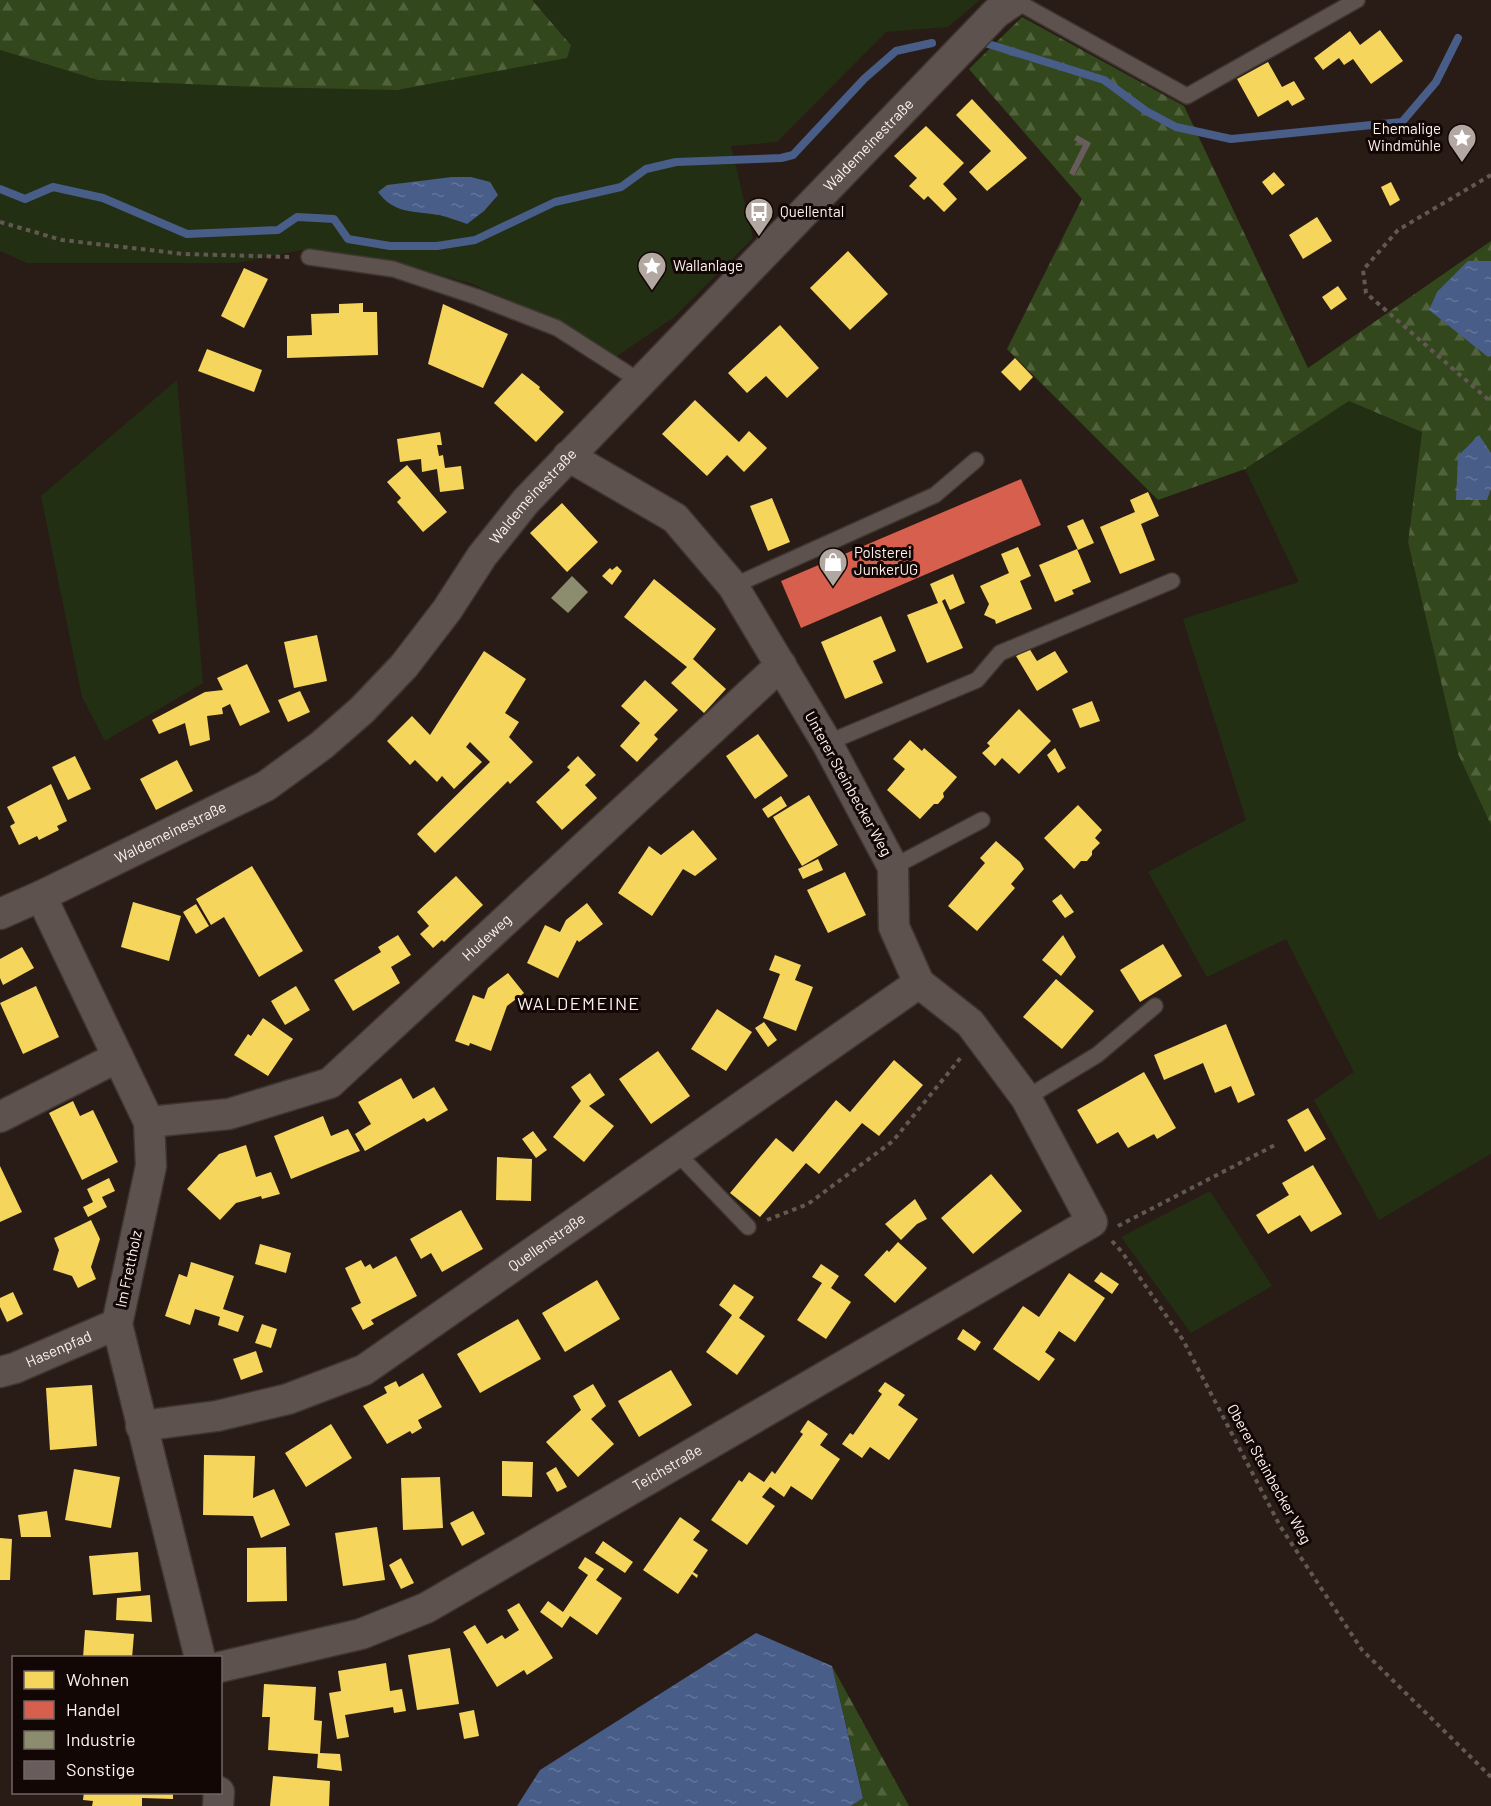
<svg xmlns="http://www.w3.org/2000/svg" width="1491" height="1806" viewBox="0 0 1491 1806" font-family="Barlow,sans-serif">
  <defs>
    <pattern id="forest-firs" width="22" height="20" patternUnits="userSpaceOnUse" patternTransform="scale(1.5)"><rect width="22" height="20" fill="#32471c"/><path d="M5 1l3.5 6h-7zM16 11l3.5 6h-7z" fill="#51623d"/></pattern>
    <pattern id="water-ripples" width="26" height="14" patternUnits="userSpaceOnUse" patternTransform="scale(1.5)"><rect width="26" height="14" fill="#485d87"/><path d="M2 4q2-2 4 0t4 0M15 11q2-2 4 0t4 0" fill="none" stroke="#637598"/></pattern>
  </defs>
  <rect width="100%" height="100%" fill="#291c16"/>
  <!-- green -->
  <path fill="#222f13" d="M532 0H980L948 27 886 32 777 142 731 146 753 238 673 318 617 356 582 335 473 284 404 265 307 249 237 263H27L0 251V50L98 80 571 44Z
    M177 380 203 683 105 741 82 697 41 496Z
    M1349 401 1422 432 1408 542 1458 754 1491 825V1154L1379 1220 1314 1100 1354 1072 1286 939 1207 977 1148 872 1246 820 1183 619 1299 582 1245 469Z
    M1210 1191 1272 1286 1191 1333 1121 1237Z"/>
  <!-- forest -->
  <path fill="url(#forest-firs)" d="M0 0H532L571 45 567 58 397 90 258 87 98 80 0 50Z
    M1022 17 1184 106 1308 368 1491 241V825L1458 754 1408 542 1422 432 1349 401 1245 469 1158 500 1007 349 1082 199 969 69Z
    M832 1666 909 1806H851L863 1797Z"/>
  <!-- water -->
  <path fill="url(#water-ripples)" d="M452 177H471L490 182 498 195 484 211 467 224C458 221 448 217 439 215 414 211 394 214 378 192L387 185Z
    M1468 261H1491V356L1488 357 1429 310 1437 292Z
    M1479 435 1491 453V488L1487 500H1456L1458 456Z
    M756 1633 832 1666 863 1798 851 1806H517L540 1770Z"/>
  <!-- homes -->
  <path fill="#f6d55c" d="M1380 30 1403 61 1371 84 1353 59 1344 65 1339 58 1323 70 1314 58 1350 31 1360 45Z
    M1268 62 1282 87 1294 81 1305 99 1292 106 1288 100 1258 117 1237 79Z
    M972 99 1027 158 987 191 969 172 991 151 956 115Z
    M926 126 964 163 943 184 957 199 944 212 928 196 924 200 909 186 917 178 894 156Z
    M1274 172 1285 185 1272 195 1262 182Z
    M1391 182 1400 200 1390 206 1381 187Z
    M1317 217 1332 241 1303 259 1289 235Z
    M848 251 888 294 850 330 810 288Z
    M244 268 268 279 244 328 221 316Z
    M1338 286 1347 299 1331 310 1322 297Z
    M363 303V312H377L378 355 287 358V336L312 335 311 314 339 313V304Z
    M443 304 508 334 483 388 428 364Z
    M780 325 819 368 787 398 766 376 747 393 728 373Z
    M207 349 262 370 254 392 198 371Z
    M1015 358 1033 377 1020 391 1001 372Z
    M522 373 540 387 539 389 564 412 536 442 494 403Z
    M695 400 739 442 749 431 767 448 744 472 727 455 707 476 662 434Z
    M440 432 442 445H437L439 456 443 455 445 468 461 466 464 489 440 492 437 469 422 472 421 459 400 462 397 439Z
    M407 465 447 512 423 532 397 502 401 498 387 482Z
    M1148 492 1159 516 1141 524 1155 560 1120 574 1100 527 1135 512 1130 500Z
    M772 498 790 542 768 551 750 506Z
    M562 503 598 542 567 572 530 533Z
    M1083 519 1094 543 1078 550 1067 526Z
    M1018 547 1031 576 1020 581 1032 609 996 624 995 620 984 615 989 604 980 586 1009 573 1001 554Z
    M1077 549 1091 582 1072 590 1074 594 1055 602 1039 565Z
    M617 566 622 571 612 585 602 576 610 568 612 570Z
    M953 574 965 603 950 610 945 599 942 601 963 648 927 663 907 615 938 603 930 584Z
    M654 579 716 629 693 659 726 689 704 713 671 683 687 667 624 617Z
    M881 616 896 651 873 661 883 683 845 699 821 642Z
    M317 635 327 681 294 688 284 642Z
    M1029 648 1037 661 1055 651 1068 672 1037 691 1016 656Z
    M484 651 526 679 505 713 519 722 509 737 533 762 510 784 508 781 435 853 417 834 490 762 470 742 466 747 482 762 454 789 442 776 437 782 415 760 410 765 387 741 412 716 430 735Z
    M247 664 270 712 240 726 230 704 222 708 223 714 207 716 210 740 190 746 185 723 159 734 152 720 205 692 223 690 217 678Z
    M645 680 678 710 654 735 658 739 637 762 620 746 640 723 621 706Z
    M300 691 310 712 288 722 278 700Z
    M1092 701 1100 721 1080 728 1072 709Z
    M1019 709 1051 741 1019 774 1002 758 995 766 982 753 990 746 987 743Z
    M758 734 788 776 755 799 726 756Z
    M910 740 922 751 924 748 957 777 943 793 944 797 938 804H934L920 819 887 790 905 769 893 759Z
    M1055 748 1066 768 1058 773 1047 755Z
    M75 756 91 789 68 800 52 767Z
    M578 756 596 775 585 785 597 798 562 830 536 802 570 770 567 767Z
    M177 760 193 791 156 810 140 779Z
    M51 784 67 821 57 826 59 830 39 840 37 836 19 845 10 826 15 823 7 807Z
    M809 795 838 845 802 866 773 817Z
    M781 796 787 806 768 818 762 809Z
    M1078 805 1102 830 1095 838 1100 843 1092 851V855L1087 861H1081L1074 869 1044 838Z
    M693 830 717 859 695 876 683 869 652 916 618 893 649 846 661 855Z
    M996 841 1020 862 1024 869 1011 884 1015 888 977 931 948 906 985 863 980 858Z
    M818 859 823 870 803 879 798 869Z
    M252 866 303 951 259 977 224 917 211 925 196 899Z
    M845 872 866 915 828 933 807 890Z
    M456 876 483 905 444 942 442 940 433 948 420 934 429 926 417 912Z
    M1061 894 1074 912 1065 918 1052 901Z
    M133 902 181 916 169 961 121 947Z
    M587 903 603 924 579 942 577 940 558 978 527 963 545 925 560 932 566 920Z
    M196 904 209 926 196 934 183 912Z
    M398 935 411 955 391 967 400 983 353 1011 334 980 381 952 378 947Z
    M1063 935 1076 957 1061 976 1042 960Z
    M1163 944 1182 976 1140 1002 1120 970Z
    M22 947 34 968 3 985 0 978V959Z
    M775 955 801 965 795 980 813 987 796 1031 763 1018 780 974 769 970Z
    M508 973 524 993 507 1006 491 1051 470 1043 469 1046 455 1041 473 995 484 999 488 988Z
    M1056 979 1094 1011 1062 1049 1023 1017Z
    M36 986 59 1037 23 1054 0 1003Z
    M296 986 310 1010 285 1025 271 1001Z
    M717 1009 752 1032 726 1071 691 1049Z
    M263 1018 293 1039 268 1076 234 1055 248 1034 251 1036Z
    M764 1022 777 1040 768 1047 755 1028Z
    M1226 1024 1255 1095 1238 1103 1231 1086 1215 1093 1203 1063 1164 1080 1154 1055Z
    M658 1051 690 1096 651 1124 619 1079Z
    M894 1060 923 1085 879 1136 862 1123 819 1174 806 1163 760 1217 730 1193 776 1138 793 1152 836 1100 850 1112Z
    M1144 1072 1176 1128 1157 1139 1154 1134 1128 1148 1118 1132 1097 1144 1077 1110Z
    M590 1073 605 1095 589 1106 614 1126 584 1162 553 1137 581 1101 571 1087Z
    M401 1078 413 1099 434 1087 448 1110 427 1122 424 1118 365 1151 355 1134 371 1124 358 1102Z
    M73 1101 80 1116 93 1110 118 1162 82 1180 49 1113Z
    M1308 1108 1326 1139 1305 1152 1287 1120Z
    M323 1116 331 1136 348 1129 360 1151 291 1179 274 1136Z
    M533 1131 547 1150 536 1158 522 1139Z
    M246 1145 256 1177 271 1172 280 1194 262 1199 261 1196 236 1203 220 1220 187 1189 219 1154Z
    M497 1157 532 1159 531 1201 496 1200Z
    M1313 1165 1342 1214 1311 1232 1300 1215 1268 1234 1256 1215 1289 1195 1282 1183Z
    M0 1166 22 1212 0 1222Z
    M991 1174 1022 1211 973 1254 941 1218Z
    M109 1178 115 1191 102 1197 107 1207 88 1217 83 1207 93 1202 87 1189Z
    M915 1199 927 1219 917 1224 901 1240 885 1224Z
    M461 1210 483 1249 442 1272 431 1253 421 1259 410 1239Z
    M91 1220 100 1239 91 1267 96 1279 78 1288 72 1276 53 1270 59 1250 54 1238Z
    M898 1242 927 1268 895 1303 864 1275 887 1250 889 1252Z
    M260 1244 291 1253 286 1273 255 1264Z
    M396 1256 417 1296 371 1320 374 1324 363 1330 351 1308 361 1303 345 1268 361 1260 365 1267 370 1264 373 1269Z
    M191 1262 234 1276 223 1309 244 1316 238 1332 218 1325 220 1317 195 1309 190 1325 165 1316 179 1274 187 1277Z
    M821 1264 839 1276 831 1288 851 1302 826 1339 797 1320 822 1283 812 1277Z
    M1101 1272 1119 1284 1112 1294 1094 1281Z
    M1069 1273 1105 1298 1075 1342 1059 1331 1045 1352 1055 1359 1039 1381 993 1349 1023 1306 1039 1317Z
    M597 1280 620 1319 565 1352 542 1313Z
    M734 1284 754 1297 739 1318 765 1336 737 1375 706 1352 732 1315 719 1305Z
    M13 1292 23 1314 7 1322 0 1307V1298Z
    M518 1319 541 1359 480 1393 457 1354Z
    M262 1324 277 1329 271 1348 255 1343Z
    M963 1329 981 1342 975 1351 957 1339Z
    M256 1351 263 1372 241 1380 233 1359Z
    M671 1370 692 1405 639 1437 618 1401Z
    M423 1373 442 1407 418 1420 422 1428 412 1434 410 1431 387 1444 363 1406 387 1393 384 1387 396 1381 399 1387Z
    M885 1382 905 1395 898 1405 918 1419 889 1460 870 1447 862 1458 842 1444 850 1433 853 1435 882 1394 878 1391Z
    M593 1384 606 1406 591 1419 614 1444 578 1477 546 1442 581 1410 573 1396Z
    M92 1385 97 1446 50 1450 46 1388Z
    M808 1420 828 1434 820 1445 840 1459 812 1500 791 1486 784 1497 770 1487 762 1497 775 1506 747 1545 711 1520 739 1480 742 1482 749 1472 764 1482 772 1471 775 1474 803 1434 800 1432Z
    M331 1424 352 1458 306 1487 285 1453Z
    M204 1455 255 1456 253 1498 274 1489 290 1525 261 1538 253 1516 203 1515Z
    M502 1461 533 1462 532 1497 502 1496Z
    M556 1467 567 1487 557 1492 546 1473Z
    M74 1469 120 1477 111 1528 65 1520Z
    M440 1477 443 1528 403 1530 401 1478Z
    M47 1511 51 1537H21L18 1515Z
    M473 1511 485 1534 462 1546 450 1523Z
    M680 1517 700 1531 693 1540 708 1550 693 1572 698 1575 697 1578 692 1574 678 1594 643 1570Z
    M377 1527 385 1580 343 1586 335 1533Z
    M0 1538 12 1539 10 1580H0Z
    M603 1541 633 1562 625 1573 595 1553Z
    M286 1547 287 1601 247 1602V1548Z
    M138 1552 141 1591 93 1595 89 1556Z
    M585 1557 604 1569 596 1580 622 1598 597 1635 570 1616 562 1628 540 1612 548 1601 563 1612 588 1575 578 1568Z
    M401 1558 414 1583 401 1589 389 1565Z
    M150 1595 152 1622 116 1620 117 1598Z
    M519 1603 553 1658 527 1675 524 1670 497 1687 463 1632 475 1625 487 1644 502 1635 505 1639 519 1630 507 1610Z
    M85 1630 134 1634 132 1658H83Z
    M450 1648 459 1704 417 1710 408 1655Z
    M386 1663 390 1691 402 1689 406 1711 394 1713 393 1707 345 1715 349 1737 337 1739 329 1693 341 1691 338 1671Z
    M264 1684 316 1687 314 1720 322 1721 320 1753 340 1754 342 1771 317 1768 318 1754 268 1750 270 1717H262Z
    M474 1710 479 1736 464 1739 459 1713Z
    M273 1776 330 1781 329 1806H270Z
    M84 1792 134 1793 173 1792V1799L142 1798V1806H92L93 1801 83 1800Z"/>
  <!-- shops -->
  <path fill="#d6604d" d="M1021 479 1041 525 801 628 781 581Z"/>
  <!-- industry -->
  <path fill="#8c8c6e" d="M572 576 588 592 568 613 551 598Z"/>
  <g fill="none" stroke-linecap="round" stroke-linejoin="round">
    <!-- stream -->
    <path stroke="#485d87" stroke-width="8" d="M985 43 1104 80 1146 111 1176 127 1231 139 1402 122 1436 82 1458 38
      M0 189 25 199 53 187 103 198 187 234 278 230 297 217 334 219 348 239 390 246H437L475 240 555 202 621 187 646 169 676 162 781 158 793 155 864 79 896 51 932 43"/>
  </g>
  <!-- building -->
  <path fill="#685c5c" d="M1077 135 1091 143 1074 176 1069 173 1083 145 1074 140Z"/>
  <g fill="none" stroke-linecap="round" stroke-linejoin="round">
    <!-- service casing -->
    <g stroke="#3f3632" stroke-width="18">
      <path id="service" d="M1014 0 1187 96 1357 0
        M309 257 393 269 477 297 557 328 641 382
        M733 586 935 495 976 460
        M827 743 977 680 1000 653 1172 581
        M893 867 982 820
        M1026 1098 1097 1055 1155 1006
        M676 1152 748 1227"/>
    </g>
    <!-- minor casing -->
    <g stroke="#3f3632" stroke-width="33">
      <g id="minor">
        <path d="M41 896 149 1122 151 1166 117 1324 200 1658"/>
        <path id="s1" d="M0 914 41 896 266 786 322 745 362 710 404 666 447 610 482 556 526 501 996 13 1015 0"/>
        <path d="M0 1117 118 1057"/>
        <path id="s2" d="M149 1122 229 1114 330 1083 781 665"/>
        <path id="s3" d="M0 1372 15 1368 117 1324"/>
        <path id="s4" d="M141 1426 217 1416 288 1399 364 1370 919 983"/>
        <path id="s5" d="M220 1667 361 1634 426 1608 1092 1222 1026 1098 970 1023 919 983 894 927 893 867 827 743 733 586 675 518 568 456"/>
        <path d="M218 1806 219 1792"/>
      </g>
    </g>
    <!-- path -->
    <path stroke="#615852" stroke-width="4" stroke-dasharray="4.5 4.5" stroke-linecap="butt" d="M1491 175 1398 230 1363 270 1366 293 1491 402
      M0 222 62 240 184 254 290 257
      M767 1220 808 1204 893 1141 962 1056
      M1118 1226 1275 1145
      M1112 1241 1122 1252 1183 1340 1280 1526 1362 1650 1491 1777"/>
    <!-- service -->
    <use href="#service" stroke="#5d524e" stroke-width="15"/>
    <!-- minor -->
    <use href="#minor" stroke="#5d524e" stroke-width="30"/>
  </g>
  <!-- icons -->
  <defs>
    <g id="sight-pin" transform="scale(1.5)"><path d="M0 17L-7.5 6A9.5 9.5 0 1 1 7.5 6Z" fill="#b3a7a2" stroke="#120704"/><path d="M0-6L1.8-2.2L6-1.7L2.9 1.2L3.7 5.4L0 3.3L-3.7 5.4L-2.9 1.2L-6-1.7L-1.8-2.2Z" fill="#fff"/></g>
    <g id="bus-pin" transform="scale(1.5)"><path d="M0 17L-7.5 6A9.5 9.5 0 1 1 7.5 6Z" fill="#b3a7a2" stroke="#120704"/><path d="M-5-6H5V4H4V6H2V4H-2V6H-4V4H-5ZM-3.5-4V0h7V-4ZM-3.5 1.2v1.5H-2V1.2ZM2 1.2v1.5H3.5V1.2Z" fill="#fff"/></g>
    <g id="shop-pin" transform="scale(1.5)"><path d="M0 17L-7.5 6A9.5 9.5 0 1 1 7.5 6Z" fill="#b3a7a2" stroke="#120704"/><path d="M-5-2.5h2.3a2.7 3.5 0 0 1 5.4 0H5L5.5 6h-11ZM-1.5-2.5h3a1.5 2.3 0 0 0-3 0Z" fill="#fff"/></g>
  </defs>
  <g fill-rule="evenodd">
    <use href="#sight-pin" x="1462" y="138"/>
    <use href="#bus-pin" x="759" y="212"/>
    <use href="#sight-pin" x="652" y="266"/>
    <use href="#shop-pin" x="833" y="562"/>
  </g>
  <g text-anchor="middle" stroke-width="6" stroke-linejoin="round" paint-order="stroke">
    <!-- poi labels -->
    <g font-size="15" fill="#fdf2ee" stroke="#120704" text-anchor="start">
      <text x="1441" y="134" text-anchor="end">Ehemalige<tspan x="1441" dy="17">Windmühle</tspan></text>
      <text x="780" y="217">Quellental</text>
      <text x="673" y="271">Wallanlage</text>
      <text x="854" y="558">Polsterei<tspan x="854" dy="17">JunkerUG</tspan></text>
    </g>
    <!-- street labels -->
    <g font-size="15" fill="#fdf2ee" stroke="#120704">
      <text dy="5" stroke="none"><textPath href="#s1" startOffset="1178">Waldemeinestraße</textPath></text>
      <text dy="5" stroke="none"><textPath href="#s1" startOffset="692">Waldemeinestraße</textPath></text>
      <text transform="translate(848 784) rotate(61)" y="5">Unterer Steinbecker Weg</text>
      <text dy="5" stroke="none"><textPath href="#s1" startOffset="189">Waldemeinestraße</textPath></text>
      <text dy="5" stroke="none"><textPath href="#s2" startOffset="400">Hudeweg</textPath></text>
      <text dy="5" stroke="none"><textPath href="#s4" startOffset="454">Quellenstraße</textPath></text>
      <text transform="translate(129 1269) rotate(-78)" y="5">Im Frettholz</text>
      <text dy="5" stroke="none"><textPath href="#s3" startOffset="63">Hasenpfad</textPath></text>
      <text dy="5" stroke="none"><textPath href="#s5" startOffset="494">Teichstraße</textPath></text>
      <text transform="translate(1269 1474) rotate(61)" y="5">Oberer Steinbecker Weg</text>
    </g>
    <!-- quarter labels -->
    <g font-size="18" letter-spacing="1.5" fill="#fdf2ee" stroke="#120704">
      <text x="579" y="1010">WALDEMEINE</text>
    </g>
  </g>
  <!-- legend -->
  <rect x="12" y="1656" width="210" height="138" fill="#120704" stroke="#706562" stroke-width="1.5"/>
  <rect x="24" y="1671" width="30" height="18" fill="#f6d55c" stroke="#706562" stroke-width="1.5"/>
  <text x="66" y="1686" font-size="18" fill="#fdf2ee">Wohnen</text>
  <rect x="24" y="1701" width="30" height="18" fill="#d6604d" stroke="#706562" stroke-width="1.5"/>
  <text x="66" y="1716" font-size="18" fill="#fdf2ee">Handel</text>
  <rect x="24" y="1731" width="30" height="18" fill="#8c8c6e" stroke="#706562" stroke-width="1.5"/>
  <text x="66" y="1746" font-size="18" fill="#fdf2ee">Industrie</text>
  <rect x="24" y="1761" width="30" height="18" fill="#685c5c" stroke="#706562" stroke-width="1.5"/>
  <text x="66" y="1776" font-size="18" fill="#fdf2ee">Sonstige</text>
</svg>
